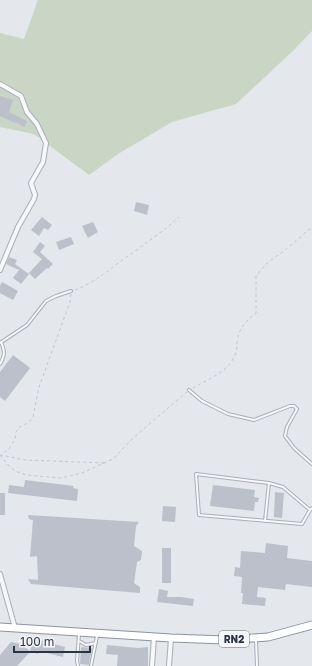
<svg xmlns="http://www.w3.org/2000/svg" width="312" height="666" viewBox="0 0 312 666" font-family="'Golos Text',sans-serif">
  <rect width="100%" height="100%" fill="#e4e7ec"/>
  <!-- green -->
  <path fill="#c9d6c5" d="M38 0H312V31L295 49 236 104 172 122 118 154 89 175 34 134 0 127V33L24 39Z"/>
  <!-- building -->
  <path fill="#bbc0ca" d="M0 96 13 100 9 112 27 121 24 127 16 122 15 123 0 116Z
    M136 202 149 205 147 215 134 211Z
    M42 217 52 225 48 230 44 228 39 236 31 230Z
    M93 222 98 232 88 238 82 226Z
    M71 237 74 244 59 250 56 242Z
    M40 242 45 246 40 252 53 264 48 269 47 268 35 279 29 273 42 259 33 252Z
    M9 257 17 260 15 264 29 274 21 284 13 278 19 270 6 264Z
    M2 282 18 291 13 300 0 293V286Z
    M13 355 30 368 5 401 0 397V372Z
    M25 480 74 486 73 488 78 489 77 501 8 493 9 485 24 487Z
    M213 485 255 490 254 497 259 498 258 502H255L254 511 210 506Z
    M275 492 284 493 282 518 274 517Z
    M0 493H5V515H0Z
    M163 506 176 507 175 522 162 521Z
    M28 515 139 522 136 526 134 546 142 551 141 560 137 562 134 583 140 587V593L31 584 28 579 38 580 37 556 30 557 33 520 29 519Z
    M266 543 288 546 287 558 312 561V587L286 584 285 590 258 587 257 597 266 598 265 606 242 604 243 593H241L242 577 234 576 235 567 240 568 241 551 265 553Z
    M162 548H171V583H162Z
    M159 589 168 591 167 597H181L194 599 193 606 157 602Z
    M33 638 65 647 63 657 39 651 38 654 30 652 17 666H0V655L11 642 21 644 30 651Z
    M107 645 138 648 148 647V666H117L118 655 106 654Z
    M81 647 92 648 89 665 80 664Z"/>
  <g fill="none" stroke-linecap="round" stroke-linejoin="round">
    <!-- service casing -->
    <g stroke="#a9aeb7" stroke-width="4">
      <path id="service" d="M0 343 27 325 46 301 56 296 71 291
        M0 364C5 356 5 351 1 342
        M189 390 202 401 228 414 254 420 290 406H294L297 409 287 427 285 436 294 448 312 464
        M310 510 283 487 269 483 196 474 199 515 302 524 310 510 312 508
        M265 521 269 483
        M256 640 257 666
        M79 641 86 645 96 643
        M78 666 77 661 79 634
        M91 666 97 636"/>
    </g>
    <!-- minor casing -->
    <g stroke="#a9aeb7" stroke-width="6">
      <path id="minor" d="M0 84 21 96 27 112 37 124 46 143 43 162 31 183 35 195 34 199 18 227 0 270
        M0 574 15 628
        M152 666 154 637
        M169 666 171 638"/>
    </g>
    <!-- trunk casing -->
    <g stroke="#8b94a3" stroke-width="9">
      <path id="trunk" d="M0 627 171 638 225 640 268 637 312 625"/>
    </g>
    <!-- path -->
    <path stroke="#c2c5cb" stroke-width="1" stroke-dasharray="3 3" stroke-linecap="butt" d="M75 290C91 284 104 274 117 264 139 248 160 234 179 217
      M71 294 70 302 39 387 33 417 29 422 18 428 16 432 15 439 9 449 1 455 25 460 105 463
      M193 388C206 380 226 373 233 359 237 353 237 347 237 341 239 328 246 321 256 313V276L266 264 285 250 312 227
      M0 455 9 466 15 471 26 475 61 478 82 473 113 459 132 439 187 392"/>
    <!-- service -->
    <use href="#service" stroke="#f7f8fa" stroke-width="2"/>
    <!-- minor -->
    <use href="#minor" stroke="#f7f8fa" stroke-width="4"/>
    <!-- trunk -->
    <use href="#trunk" stroke="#fff" stroke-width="7"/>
  </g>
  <g text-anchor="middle" stroke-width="3" stroke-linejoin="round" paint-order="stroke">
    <!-- shield labels -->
    <rect fill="#f4f6f9" stroke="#676e7b" stroke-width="1" x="219" y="631" width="30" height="16" rx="3"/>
    <g font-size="10" font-weight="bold" fill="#2b3445">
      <text x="234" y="643">RN2</text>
    </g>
  </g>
  <!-- scale -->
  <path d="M14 646v6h76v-6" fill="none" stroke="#2b3445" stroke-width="2"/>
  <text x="20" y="646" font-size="12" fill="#2b3445" stroke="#f4f6f9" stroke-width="3" paint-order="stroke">100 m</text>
</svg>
